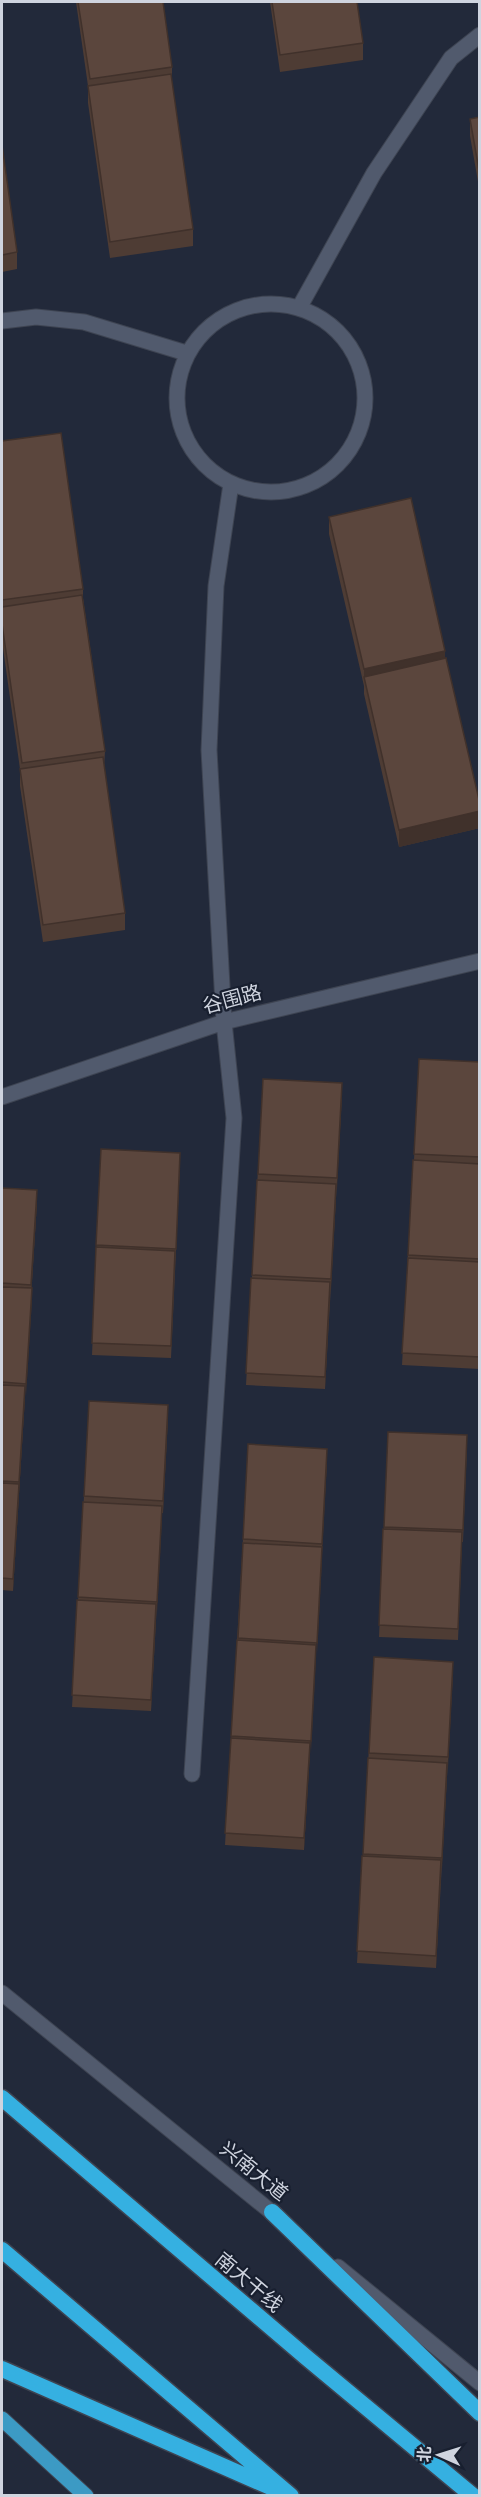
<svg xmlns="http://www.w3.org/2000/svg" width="481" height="2497" viewBox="0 0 481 2497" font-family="Overpass,'Noto Sans SC',sans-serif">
  <rect width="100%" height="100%" fill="#22293a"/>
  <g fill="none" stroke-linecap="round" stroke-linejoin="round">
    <!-- minor casing -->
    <g stroke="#3e4452" stroke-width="17">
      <path id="minor" d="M177 398a94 94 0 1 1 188 0a94 94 0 1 1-188 0Z
        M299 308 374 173 451 58 480 35
        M2 321 36 317 84 322 186 353
        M2 1097 224 1022 480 961
        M192 1774 234 1118 224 1022 209 750 216 586 231 484"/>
    </g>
    <!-- secondary casing -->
    <g stroke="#3e4452" stroke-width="17">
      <path id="secondary" d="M2 1993 280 2219
        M338 2267 480 2383"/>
    </g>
    <!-- primary casing -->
    <g stroke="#3e4452" stroke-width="17">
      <path id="primary" d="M2 2419 86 2496"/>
    </g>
    <!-- trunk casing -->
    <g stroke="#3e4452" stroke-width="19">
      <path id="trunk" d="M2 2098 307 2358 473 2496
        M272 2212 480 2413
        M2 2250 291 2496
        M2 2369 275 2489"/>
    </g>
    <!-- minor -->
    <use href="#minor" stroke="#515a6d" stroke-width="15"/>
    <!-- secondary -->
    <use href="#secondary" stroke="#515a6d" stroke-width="15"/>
    <!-- primary -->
    <use href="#primary" stroke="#3c9ac4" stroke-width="15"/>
    <!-- trunk -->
    <use href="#trunk" stroke="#35b0e1" stroke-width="16"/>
  </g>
  <!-- wall -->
  <path fill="#4e3c34" d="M76 2H163L172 67V84L193 229V246L110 258 88 103V86Z
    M270 2H357L363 43V60L280 72Z
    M480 117V193L470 136V119Z
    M2 145 17 252V269L2 272Z
    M2 441 83 589V598L105 751 104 768 125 913V930L43 942 20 786V769L2 641Z
    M329 517 445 658 480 804V828L399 847 364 694V686L329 534Z
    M419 1059 480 1062V1369L402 1365 413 1160H414Z
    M263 1079 342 1095 325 1389 246 1385Z
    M101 1149 180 1165 171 1358 92 1355Z
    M2 1188 37 1202 13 1591 2 1590Z
    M168 1417 163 1513H162L151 1711 72 1707 84 1496Z
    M467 1447 463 1542H462L458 1640 379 1637 384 1527Z
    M327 1461 304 1850 225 1845 243 1539Z
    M374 1657 453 1673 436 1968 357 1963Z"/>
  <!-- shaded-wall -->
  <path fill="#40312b" d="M445 651V668L364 677V686V669Z
    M480 811V828L399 847V830Z
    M342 1083V1095L337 1190V1178Z
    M336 1184V1196L331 1291V1279Z
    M37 1190V1202L31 1297V1285Z
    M330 1282V1294L325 1389V1377Z
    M32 1288V1300L26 1396V1384Z
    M25 1386V1398L19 1494V1482Z
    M168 1405V1417L163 1513V1501Z
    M327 1449V1461L322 1556V1544Z
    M19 1484V1496L13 1591V1579Z
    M162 1506V1518L157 1614V1602Z
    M322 1547V1559L317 1655V1643Z
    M156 1604V1616L151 1711V1700Z
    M316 1645V1657L311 1752V1741Z
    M453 1662V1673L448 1769V1757Z
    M310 1743V1754L304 1850V1838Z
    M447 1763V1775L442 1870V1858Z
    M441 1860V1872L436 1968V1956Z"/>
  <!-- building -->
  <path fill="#5b463d" stroke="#40312b" stroke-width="1.5" d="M78 2H163L172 67 90 79Z
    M272 2H357L363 43 280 55Z
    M171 74 193 229 110 242 88 86Z
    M480 117V176L470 119Z
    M2 145 17 252 2 255Z
    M61 433 83 589 2 600V441Z
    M411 498 445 651 364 669 329 517Z
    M82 595 105 751 22 763 2 624V607Z
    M446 658 480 804V811L399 830 364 677Z
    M103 757 125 913 43 925 20 769Z
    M419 1059 480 1062V1157L414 1154Z
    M263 1079 342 1083 337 1178 258 1174Z
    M101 1149 180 1153 176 1249 96 1245Z
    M413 1160 480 1164V1259L408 1255Z
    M257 1180 336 1184 331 1279 252 1275Z
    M2 1188 37 1190 31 1285 2 1283Z
    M96 1247 175 1251 171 1346 92 1343Z
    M408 1258 480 1262V1357L402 1353Z
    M251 1278 330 1282 325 1377 246 1373Z
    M2 1287 32 1288 26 1384 2 1382Z
    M2 1385 25 1386 19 1482 2 1481Z
    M89 1401 168 1405 163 1501 84 1496Z
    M388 1432 467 1435 463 1530 384 1527Z
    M248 1444 327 1449 322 1544 243 1539Z
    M2 1483 19 1484 13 1579 2 1578Z
    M83 1502 162 1506 157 1602 78 1597Z
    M383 1529 462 1532 458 1629 379 1625Z
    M243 1543 322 1547 317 1643 238 1638Z
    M77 1600 156 1604 151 1700 72 1695Z
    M237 1640 316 1645 311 1741 231 1736Z
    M374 1657 453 1662 448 1757 369 1753Z
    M231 1738 310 1743 304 1838 225 1833Z
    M368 1758 447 1763 442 1858 363 1854Z
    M362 1856 441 1860 436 1956 357 1951Z"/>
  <g text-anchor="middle" stroke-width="4.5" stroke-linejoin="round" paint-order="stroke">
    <!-- street labels -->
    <g font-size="20" fill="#cfd4df" stroke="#181f2f">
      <text transform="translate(232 999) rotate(-15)" y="7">谷围路</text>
      <text transform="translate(254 2171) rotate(39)" y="7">兴南大道</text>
      <text transform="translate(249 2282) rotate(40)" y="7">南大干线</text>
    </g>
  </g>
  <!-- border -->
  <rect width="481" height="2497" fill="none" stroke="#cfd4df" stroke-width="6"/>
  <!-- north arrow -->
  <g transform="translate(439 2455) rotate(273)" stroke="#181f2f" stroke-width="4.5" paint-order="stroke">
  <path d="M0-4.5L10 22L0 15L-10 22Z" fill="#cfd4df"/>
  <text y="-9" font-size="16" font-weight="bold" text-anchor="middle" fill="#cfd4df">北</text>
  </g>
</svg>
